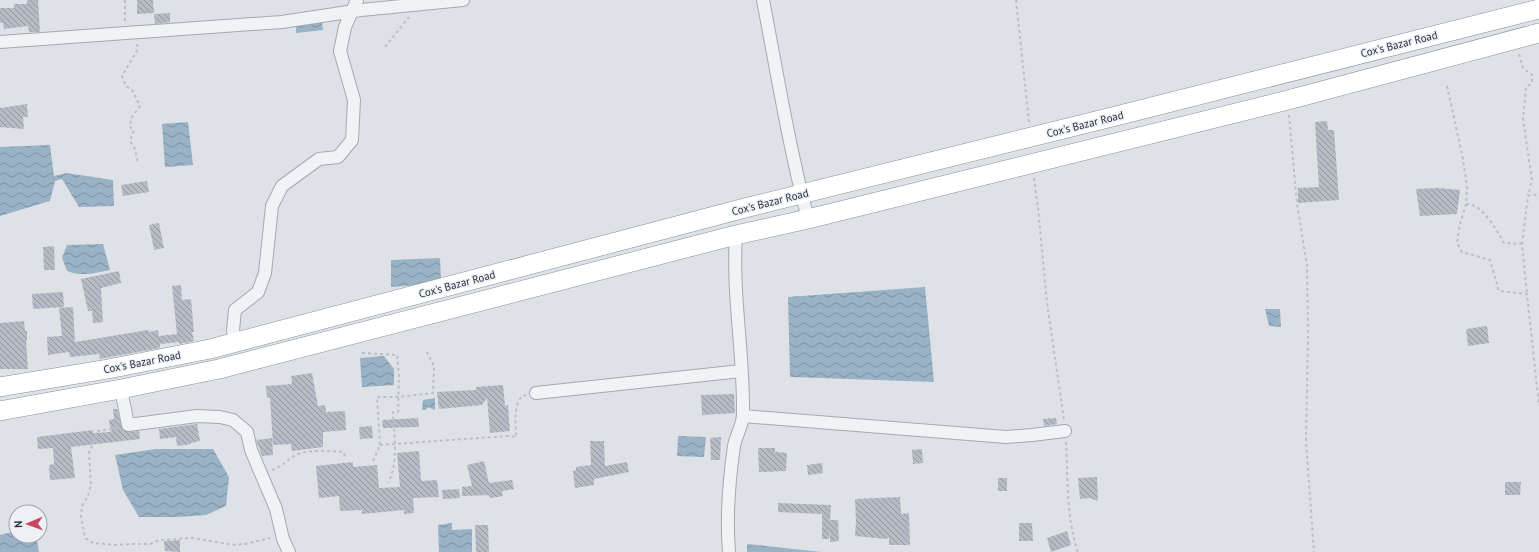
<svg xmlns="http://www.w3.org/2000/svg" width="1539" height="552" viewBox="0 0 1539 552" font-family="'PT Sans',sans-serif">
  <defs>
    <pattern id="water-waves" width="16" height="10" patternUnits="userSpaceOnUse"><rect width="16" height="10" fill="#9ab2c6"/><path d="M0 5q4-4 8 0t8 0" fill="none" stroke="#7e91a2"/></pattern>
    <pattern id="building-back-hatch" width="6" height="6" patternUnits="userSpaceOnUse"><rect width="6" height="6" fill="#b5bbc4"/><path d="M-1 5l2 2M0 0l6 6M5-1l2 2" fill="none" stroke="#9399a0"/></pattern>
  </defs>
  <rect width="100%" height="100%" fill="#dee2e7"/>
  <!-- water -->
  <path fill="url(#water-waves)" d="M322 22 323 30 296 33V24Z
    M188 122 193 165 165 167 162 124Z
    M50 145 54 176 66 173 113 180 114 206 79 207 62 179 55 181 50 201 0 216V147Z
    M103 244 110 270C94 273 83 277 67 271L62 258 67 245Z
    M440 258 441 280 417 285 391 287V260Z
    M925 287 934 382 790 377 788 297Z
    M1265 309H1280L1281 327 1269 326Z
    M384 356 394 369V385L362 387 360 358Z
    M435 398V410L428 407 426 410H422L423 400Z
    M678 436 706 437 704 457 677 456Z
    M156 449H213L229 477 226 506 206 515 178 517H139L123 490 115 455Z
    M452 523V530L472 529V552H439L438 525Z
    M16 531V536H36L39 552H0V535Z
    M747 544 812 551 822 552H747Z"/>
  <!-- building -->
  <path fill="url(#building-back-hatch)" d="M27 0H38L40 32H29L28 26 4 29 3 23H0V8H14V4H27Z
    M137 0H153L154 13 137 14Z
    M170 13V22L155 24 154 14Z
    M27 104 28 117H23L24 129 0 127V108Z
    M1327 121 1328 130H1334L1339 200 1298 203V188L1319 187 1315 122Z
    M147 181 149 192 123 196 121 185Z
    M1438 188 1460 190 1457 214 1420 216 1416 189Z
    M159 223 164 248 154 250 149 225Z
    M54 246 55 270H44L43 247Z
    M119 271 121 283 101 288 103 322 93 323 92 311H88L81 279Z
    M181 285 182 300 191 299 194 332H192L194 341 179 344V342L160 344V348L100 359 99 354 70 357 69 352 48 355 47 337 62 336 59 308 73 307 75 342 148 330 149 332 158 330 159 336 177 334 172 286Z
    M63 292 64 307 33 309 32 294Z
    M24 321 25 331H27V341H26L28 369H0V323Z
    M1487 326 1489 343 1468 346 1466 329Z
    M312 373 318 406 325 405 326 412 345 411 346 430 323 432V447L292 451 291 444 273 445 270 398H267L266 386 292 384 291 376Z
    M503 385 505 406 508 405 510 431 490 433 487 398 482 405 439 409 437 392 476 390V387Z
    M734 394 735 413 702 415 701 395Z
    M113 409H117L123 430 129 432 139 431 140 439 71 447 75 478 50 480 49 465 54 464 53 448 38 449 37 437 93 430V433L111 432 109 420 114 419Z
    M418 418 419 427 383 428 382 420Z
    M1056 418 1057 424 1044 426 1043 419Z
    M197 424 200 441 191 443V444L177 446 176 437 160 439 159 429Z
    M372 426 373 438 360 439 359 427Z
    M721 437 720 460H711L710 438Z
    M272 438 273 455 262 456 256 440Z
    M590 441H604L605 466 627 462 629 472 594 479V485L575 488 573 471 576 470V467L591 465Z
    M758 448H775V452L787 453 786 471 759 472Z
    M922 449 923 463 913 464 912 450Z
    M419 451 421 480 422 481 437 480 439 497 413 498 414 513 404 514V510L362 514V510L340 511 339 496 319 498 316 466 353 462V467L377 465 379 488 400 487 397 453Z
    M484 461 489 483 512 480 514 489 502 491 503 496 490 498 489 495 462 496V487L472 486 467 465Z
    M822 463 823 473 808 475 807 465Z
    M1097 477 1098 501 1090 498 1080 499 1078 478Z
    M998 478H1007V491H998Z
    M1505 482H1521L1520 495H1505Z
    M459 489 460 498 443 499 442 490Z
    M900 497 901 514 909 513 910 545H889V538L885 539 855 536 856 521 855 499Z
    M778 503 831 505 830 520H838L839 541 830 542V530L829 539H822V514L778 512Z
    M1019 523H1032L1033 541H1019Z
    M475 525H488L489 552H476Z
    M1067 531 1071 545 1051 552 1047 538Z
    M180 540V552L165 551 164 541Z"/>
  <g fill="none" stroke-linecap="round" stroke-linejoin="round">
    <!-- minor casing -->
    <g stroke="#a4a9b1" stroke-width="14">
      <path id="minor" d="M763 0C777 73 789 147 808 219
        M0 42 282 22 361 10 463 0
        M235 342 233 330 235 310 258 292 265 273 272 206 282 186 319 159 338 157 352 140 354 100 340 51 345 27 357 0
        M121 389 128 425 197 416 220 417 233 420 247 432 251 450 276 509 283 539 289 552
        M536 393 741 371
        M743 416 1006 437 1032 435 1065 431
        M729 552C726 517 729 481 734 446 736 435 743 425 743 414 744 354 732 295 736 235"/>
    </g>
    <!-- trunk casing -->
    <g stroke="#86909d" stroke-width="20">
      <path id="trunk" d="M0 387 108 369 210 349 745 208 1124 114 1539 9
        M0 411 121 389 219 369 736 235 808 219 1288 100 1539 33"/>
    </g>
    <!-- path -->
    <path stroke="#bcc0c5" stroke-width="2" stroke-dasharray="3 3" stroke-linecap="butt" d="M125 0V23
      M1016 0 1029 122
      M137 44 138 49 122 76 126 86 132 90 140 106 131 118 130 127 134 130 130 141 135 149 138 164
      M385 47 409 17
      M1519 54 1523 68 1532 75V83L1526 87 1523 119 1532 180 1528 196
      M1447 86 1463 159 1467 188 1466 204 1459 228 1457 243 1462 252 1490 260 1499 291 1527 294 1539 406
      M1289 115 1297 204 1307 266 1308 336 1306 441 1314 552
      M1034 178 1038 208 1047 303 1064 420
      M1466 204C1482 203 1497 231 1504 243L1522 244 1527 294
      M1522 244 1528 196 1539 194
      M362 353 397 355 399 376 398 412H393C394 435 399 462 388 483
      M118 428 98 431 89 453 91 484 88 496 82 506 81 517 85 538 93 543 117 545 131 544H150L160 540 192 538 234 545 245 544 270 538
      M1066 442C1068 478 1066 518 1078 552
      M380 445 507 436 516 437C516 426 512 398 526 395
      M373 461 380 445 377 397H399L433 393 434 366 427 352
      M272 470C282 467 288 459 296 455 308 449 331 451 344 452L345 459"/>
    <!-- minor -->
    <use href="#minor" stroke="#f0f2f5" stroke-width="12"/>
    <!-- trunk -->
    <use href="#trunk" stroke="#fff" stroke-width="19"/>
  </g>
  <g text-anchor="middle" stroke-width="3" stroke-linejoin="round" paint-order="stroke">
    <!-- street labels -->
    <g font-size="11" fill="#28313d" stroke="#edf1f5">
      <text transform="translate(1399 44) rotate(-14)" y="4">Cox's Bazar Road</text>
      <text transform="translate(1085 124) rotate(-14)" y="4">Cox's Bazar Road</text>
      <text transform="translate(770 202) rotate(-14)" y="4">Cox's Bazar Road</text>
      <text transform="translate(457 284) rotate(-15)" y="4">Cox's Bazar Road</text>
      <text transform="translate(142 362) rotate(-11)" y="4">Cox's Bazar Road</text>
    </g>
  </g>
  <!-- north arrow -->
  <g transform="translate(28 524) rotate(268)"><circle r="19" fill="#edf1f5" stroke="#9ea4ab"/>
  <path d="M0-3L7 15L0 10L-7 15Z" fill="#c94661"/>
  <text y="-6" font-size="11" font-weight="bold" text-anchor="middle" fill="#28313d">N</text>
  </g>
</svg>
